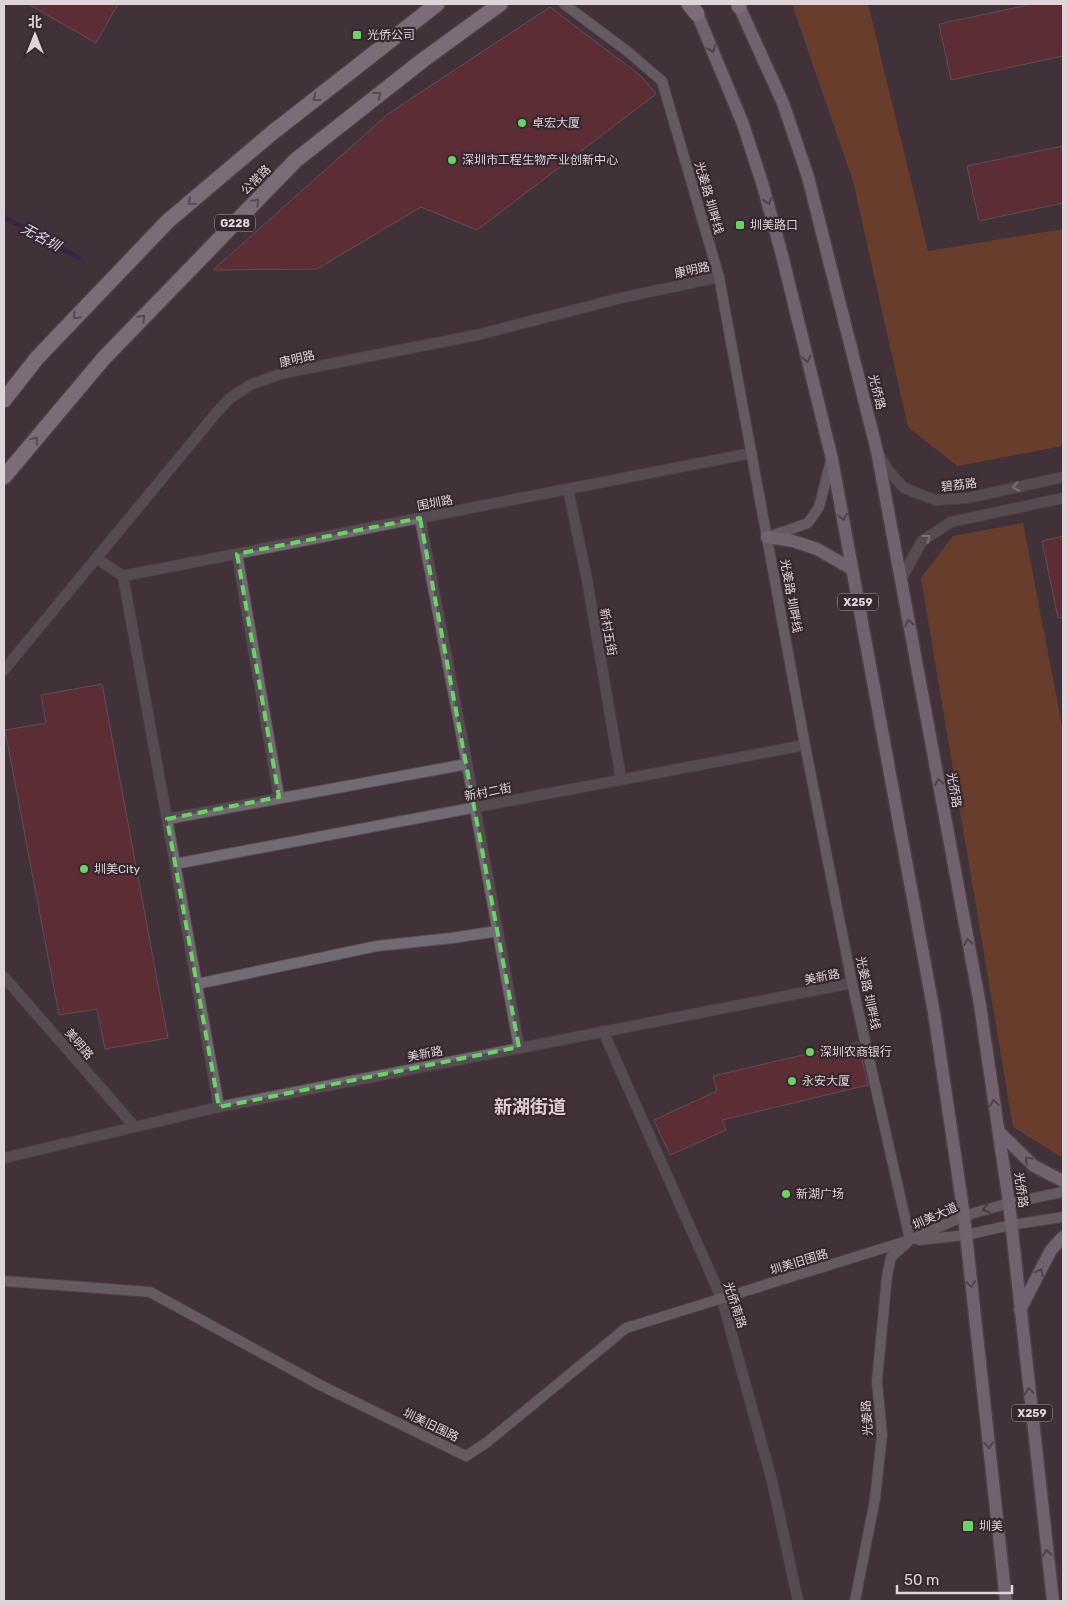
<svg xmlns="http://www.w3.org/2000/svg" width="1067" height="1605" viewBox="0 0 1067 1605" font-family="Rubik,'Noto Sans SC',sans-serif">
  <rect width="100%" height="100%" fill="#413139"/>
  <!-- forest -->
  <path fill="#9a4d1d" d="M792 4H868L928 251 1063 229V446L957 466 908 427 853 181Z
    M1023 523 1063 731V1158L1013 1127 921 578 953 536Z"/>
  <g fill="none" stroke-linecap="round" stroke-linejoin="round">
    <!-- stream -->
    <path stroke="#24165d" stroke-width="4.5" d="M4 217 79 258"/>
  </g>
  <!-- building -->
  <path fill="#7e2831" stroke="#867070" d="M28 4H118L96 43Z
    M1033 4H1063V56L951 80 939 24Z
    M550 7 641 76 656 94 477 230 421 207 317 269 213 270 388 114Z
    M1063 146V203L979 221 967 166Z
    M1063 536V618H1058L1042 541Z
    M102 684 168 1038 105 1049 97 1009 59 1015 5 730 46 723 41 695Z
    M858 1042 868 1085 722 1120 726 1130 670 1155 654 1120 717 1091 713 1076Z"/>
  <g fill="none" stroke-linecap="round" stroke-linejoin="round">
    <!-- street casing -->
    <g stroke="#5d4e56" stroke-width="12">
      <path id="street" d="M880 456 888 470 904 488 935 500 968 498 1063 477
        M568 489 587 579 621 779
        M420 518 467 764 519 1047
        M237 554 279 797
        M96 558 123 576 219 1107
        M123 576 752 453
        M901 579 922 541 951 522 1063 498
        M4 670 217 412 230 398 252 384 284 373 477 335 621 298 719 277
        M167 819 467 764
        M175 864 805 745
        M4 977 135 1127
        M197 984 377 946 452 938 498 931
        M603 1031 722 1299 772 1481 798 1601
        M4 1158 219 1107 852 983"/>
    </g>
    <!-- secondary casing -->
    <g stroke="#5d4e56" stroke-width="12">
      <path id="secondary" d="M564 4 627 51 662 81 719 277 805 745 852 983 910 1240
        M768 537 808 523 819 507 831 460
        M919 1240 966 1235 1011 1225 1063 1217
        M4 1281 150 1292 322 1386 466 1456 486 1443 626 1328 910 1240 964 1216 1009 1203 1063 1192
        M855 1601 875 1499 882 1435 877 1381 887 1276 891 1257 907 1243"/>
    </g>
    <!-- primary casing -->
    <g stroke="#5d4e56" stroke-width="15">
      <path id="primary" d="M738 4 783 103 808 177 877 451 980 1005 1009 1203 1053 1601
        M694 6 743 124 763 186 782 255 832 459 934 1013 964 1216 1006 1601
        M767 537 793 541 817 549 852 569
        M999 1132 1034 1166 1063 1181
        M1020 1310 1051 1250 1063 1237"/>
    </g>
    <!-- highway casing -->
    <g stroke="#5d4e56" stroke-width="18">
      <path id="highway" d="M689 4 697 14
        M739 4V6
        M4 400 37 358 168 221 272 133 437 4
        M4 477 104 358 296 160 423 60 500 4"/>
    </g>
    <!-- street -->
    <use href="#street" stroke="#716c73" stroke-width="10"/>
    <!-- secondary -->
    <use href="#secondary" stroke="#918994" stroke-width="10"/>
    <!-- primary -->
    <use href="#primary" stroke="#aaa0ae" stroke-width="12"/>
    <!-- highway -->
    <use href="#highway" stroke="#c0b4c5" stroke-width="15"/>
  </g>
  <!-- one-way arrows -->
  <defs><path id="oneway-chevron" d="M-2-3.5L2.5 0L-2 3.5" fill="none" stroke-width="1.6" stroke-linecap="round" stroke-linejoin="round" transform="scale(1.25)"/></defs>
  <g stroke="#655762">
    <use href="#oneway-chevron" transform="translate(712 49) rotate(68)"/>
    <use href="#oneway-chevron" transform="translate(768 201) rotate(75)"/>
    <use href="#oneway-chevron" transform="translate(807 359) rotate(76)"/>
    <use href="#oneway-chevron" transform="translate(843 517) rotate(79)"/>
    <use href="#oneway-chevron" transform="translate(909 623) rotate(-100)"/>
    <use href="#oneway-chevron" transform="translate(939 782) rotate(-100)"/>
    <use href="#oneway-chevron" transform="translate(968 942) rotate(-100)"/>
    <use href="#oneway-chevron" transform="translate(994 1103) rotate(-98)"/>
    <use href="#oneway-chevron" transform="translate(1028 1160) rotate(-137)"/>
    <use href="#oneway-chevron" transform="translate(1040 1272) rotate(-63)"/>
    <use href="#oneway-chevron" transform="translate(971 1284) rotate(84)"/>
    <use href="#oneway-chevron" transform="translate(1029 1391) rotate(-96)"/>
    <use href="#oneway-chevron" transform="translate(989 1445) rotate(84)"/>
    <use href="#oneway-chevron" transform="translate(1047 1553) rotate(-96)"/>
  </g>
  <g stroke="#756672">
    <use href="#oneway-chevron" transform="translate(378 95) rotate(-38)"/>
    <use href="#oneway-chevron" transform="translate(316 98) rotate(142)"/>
    <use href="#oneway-chevron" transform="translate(191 202) rotate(140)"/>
    <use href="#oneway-chevron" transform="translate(256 202) rotate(-45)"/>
    <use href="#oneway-chevron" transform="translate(76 316) rotate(134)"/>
    <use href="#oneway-chevron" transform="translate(142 318) rotate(-46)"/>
    <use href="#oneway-chevron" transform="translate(35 440) rotate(-50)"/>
  </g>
  <g stroke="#c3bac0">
    <use href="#oneway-chevron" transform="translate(1016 487) rotate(167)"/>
    <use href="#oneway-chevron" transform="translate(927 538) rotate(-38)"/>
  </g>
  <use stroke="#52444d" href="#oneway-chevron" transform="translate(986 1209) rotate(164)"/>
  <!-- marked area -->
  <path d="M0 0H1067V1605H0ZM420 518 519 1047 219 1107 167 819 279 797 237 554Z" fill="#413139" fill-opacity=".55" fill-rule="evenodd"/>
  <path fill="none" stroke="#69d464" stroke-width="4" stroke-dasharray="10 6" stroke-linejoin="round" d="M420 518 519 1047 219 1107 167 819 279 797 237 554Z"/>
  <!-- markers -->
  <g fill="#69d464" stroke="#37272f" stroke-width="2">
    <rect x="352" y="30" width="10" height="10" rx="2.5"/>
    <circle cx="522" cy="123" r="5"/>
    <circle cx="452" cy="160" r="5"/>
    <rect x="735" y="220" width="10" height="10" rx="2.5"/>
    <circle cx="84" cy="869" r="5"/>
    <circle cx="810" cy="1052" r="5"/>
    <circle cx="792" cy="1081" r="5"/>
    <circle cx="786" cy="1194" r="5"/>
    <rect x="962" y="1520" width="12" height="12" rx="2.5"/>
  </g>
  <g text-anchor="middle" stroke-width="4.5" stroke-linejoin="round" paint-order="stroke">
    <!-- shield labels -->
    <g fill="#37272f" stroke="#aca0a6" stroke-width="1">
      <rect x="215" y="214.5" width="40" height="17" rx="4"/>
      <rect x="838" y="593.5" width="40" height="17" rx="4"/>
      <rect x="1012" y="1404.5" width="40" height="17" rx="4"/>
    </g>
    <g font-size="11" font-weight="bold" fill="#ded4d9">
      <text x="235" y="227">G228</text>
      <text x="858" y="606">X259</text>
      <text x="1032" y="1417">X259</text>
    </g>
    <!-- poi labels -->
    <g font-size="12" fill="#ded4d9" stroke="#37272f" text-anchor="start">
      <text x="367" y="39">光侨公司</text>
      <text x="532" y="127">卓宏大厦</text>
      <text x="462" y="164">深圳市工程生物产业创新中心</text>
      <text x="750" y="229">圳美路口</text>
      <text x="94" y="873">圳美City</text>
      <text x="820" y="1056">深圳农商银行</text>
      <text x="802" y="1085">永安大厦</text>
      <text x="796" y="1198">新湖广场</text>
      <text x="979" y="1530">圳美</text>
    </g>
    <!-- street labels -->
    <g font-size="12" fill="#ded4d9" stroke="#37272f">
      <text transform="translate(256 180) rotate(-45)" y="4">公常路</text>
      <text transform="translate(709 198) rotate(74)" y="4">光姜路 圳畔线</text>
      <text transform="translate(692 270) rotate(-12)" y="4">康明路</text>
      <text transform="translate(297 359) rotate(-13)" y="4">康明路</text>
      <text transform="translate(877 392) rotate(76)" y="4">光侨路</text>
      <text transform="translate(959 485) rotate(-7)" y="4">碧荔路</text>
      <text transform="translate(435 503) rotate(-11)" y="4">围圳路</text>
      <text transform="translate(791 596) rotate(80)" y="4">光姜路 圳畔线</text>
      <text transform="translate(608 632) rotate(80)" y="4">新村五街</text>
      <text transform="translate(954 790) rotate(80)" y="4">光侨路</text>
      <text transform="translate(488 792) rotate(-11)" y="4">新村二街</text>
      <text transform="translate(822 977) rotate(-11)" y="4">美新路</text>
      <text transform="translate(868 993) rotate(78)" y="4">光姜路 圳畔线</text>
      <text transform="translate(79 1044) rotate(49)" y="4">美明路</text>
      <text transform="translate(425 1054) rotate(-11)" y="4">美新路</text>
      <text transform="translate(1021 1190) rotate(82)" y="4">光侨路</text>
      <text transform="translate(935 1216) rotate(-24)" y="4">圳美大道</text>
      <text transform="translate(799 1262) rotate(-17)" y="4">圳美旧围路</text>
      <text transform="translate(735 1305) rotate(72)" y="4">光侨南路</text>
      <text transform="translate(867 1418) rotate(-94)" y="4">光姜路</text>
      <text transform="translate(431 1425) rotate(26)" y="4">圳美旧围路</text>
    </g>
    <!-- water labels -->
    <g font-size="14" font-style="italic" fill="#dcdcf2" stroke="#37272f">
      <text transform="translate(41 237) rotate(28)" y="5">无名圳</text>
    </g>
    <!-- district labels -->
    <g font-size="18" font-weight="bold" fill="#e0cbd5" stroke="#37272f">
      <text x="530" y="1113">新湖街道</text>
    </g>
  </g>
  <!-- border -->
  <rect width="1067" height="1605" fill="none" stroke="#ded4d9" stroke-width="10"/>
  <!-- north arrow -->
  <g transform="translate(35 35)" stroke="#37272f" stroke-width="4" paint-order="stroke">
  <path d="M0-4L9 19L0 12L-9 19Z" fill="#ded4d9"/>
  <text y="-8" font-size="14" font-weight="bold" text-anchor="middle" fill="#ded4d9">北</text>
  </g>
  <!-- scale -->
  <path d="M897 1585v8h115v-8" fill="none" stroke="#ded4d9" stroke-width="2.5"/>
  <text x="904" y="1585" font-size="15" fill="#ded4d9" stroke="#37272f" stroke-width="4" paint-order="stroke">50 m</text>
</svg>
